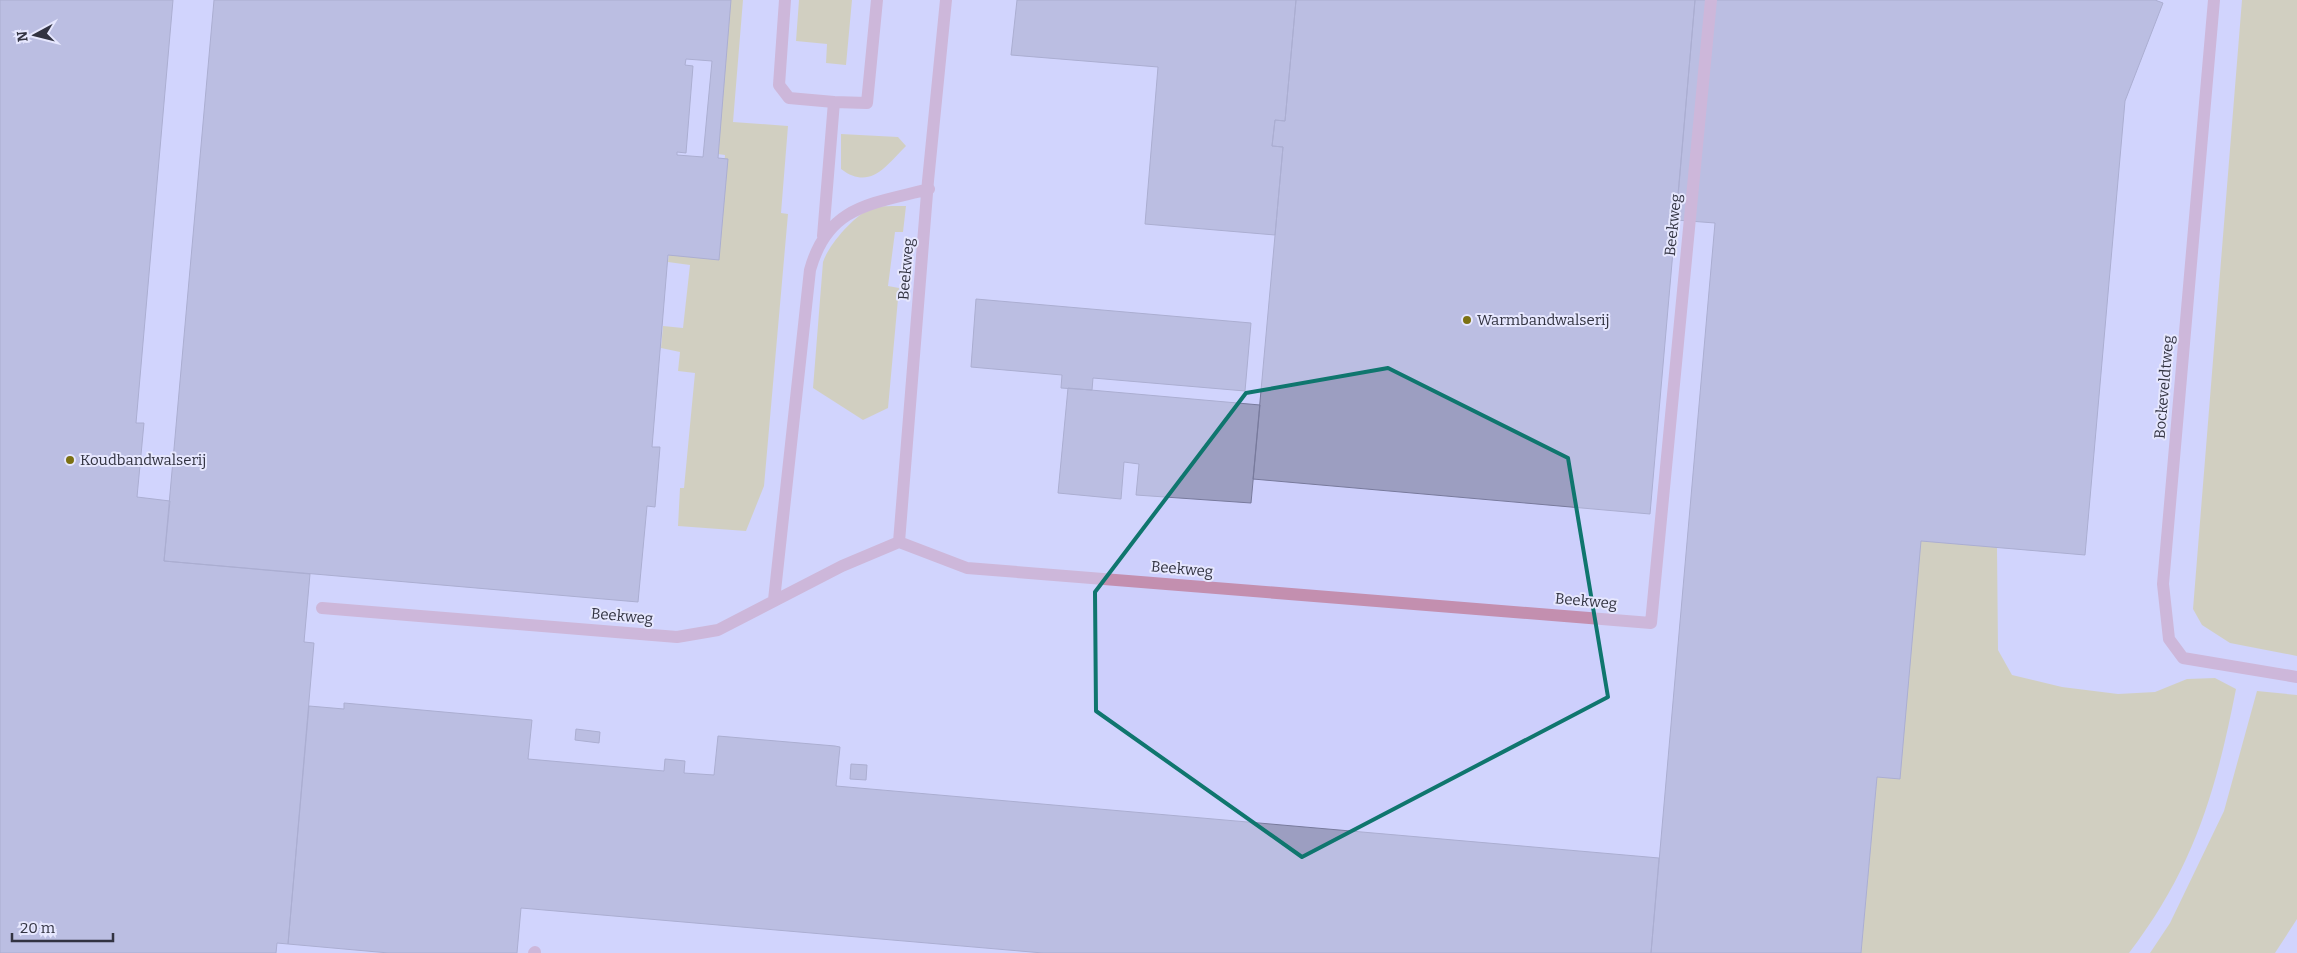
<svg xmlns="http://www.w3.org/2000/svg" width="2297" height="953" viewBox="0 0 2297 953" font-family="Bitter,serif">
  <rect width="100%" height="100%" fill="#d6d9fe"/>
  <!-- built -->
  <path fill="#cdcffc" d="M0 0H2297V953H0Z"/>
  <!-- green -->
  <path fill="#cdc479" d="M725 0H743L733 122 788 126 781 213 788 214 764 486 746 531 678 526 680 488H684L695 373 678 371 680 352 661 348 663 326 683 328 690 265 668 262 670 245 718 249 725 155 710 153Z
    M799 0H852L846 65 826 63 827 44 796 41Z
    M2242 0H2297V656L2230 643 2202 625 2193 609Z
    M841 134 898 137 906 146C886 166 870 191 841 169Z
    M906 206 903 232H895L888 286 899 288 888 408 863 420 813 388 823 262C828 246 852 218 868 210 879 205 894 206 906 206Z
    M1898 539 1997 547 1998 650 2012 675 2062 687 2118 694 2155 692 2187 679 2215 678 2236 689C2216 791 2194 868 2129 953H1861Z
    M2257 691 2297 695V919L2275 953H2150L2170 923 2224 811Z"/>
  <!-- building -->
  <path fill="#9c9ec1" stroke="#787a9c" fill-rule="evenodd" d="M0 0H173L136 423H144L137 497 170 501 164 561 310 574 304 642 314 643 288 944 277 943 276 953H0Z
    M214 0H731L718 158 728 159 719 260 668 255 652 447H660L655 507 647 506 638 602 164 561ZM686 59 712 61 703 157 677 155V152L686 153 693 66 685 65Z
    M1017 0H1296L1285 121 1275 120 1272 146 1283 147 1275 235 1145 224 1158 67 1011 55Z
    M1296 0H1695L1650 514 1253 479 1283 147 1272 146 1275 120 1285 121Z
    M1695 0H2155L2163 3 2125 101 2085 555 1921 541 1900 779 1877 777 1861 953H1651L1715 223 1676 220Z
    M976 299 1251 323 1245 391 1093 378 1092 390 1061 388 1062 375 971 367Z
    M1068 388 1260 405 1251 503 1136 495 1139 464 1124 462 1121 499 1058 493Z
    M344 703 532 720 528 759 664 771 665 759 685 761 684 773 714 775 718 736 835 746 840 747 836 786 1659 858 1651 953H1043L521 908 517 953H389L288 944 309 706 344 709Z
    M576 729 600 732 599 743 575 740Z
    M851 764 867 765 866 780 850 779Z"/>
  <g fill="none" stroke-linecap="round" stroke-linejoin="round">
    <!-- minor -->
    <path stroke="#c38faf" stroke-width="12" d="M785 0 779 85 789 98 834 102 823 236
      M2214 0 2163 584 2169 639 2183 658 2297 677
      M834 102 867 103 877 0
      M899 542 928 181 946 0
      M774 600 810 270C828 205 872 204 929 189
      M322 608 677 637 718 630 842 566 899 542 967 568 1651 623 1711 0
      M534 953 535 952"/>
  </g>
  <!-- marked area -->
  <path d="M0 0H2297V953H0ZM1388 368 1568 458 1608 697 1302 857 1096 711 1095 592 1246 393Z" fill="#d6d9fe" fill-opacity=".55" fill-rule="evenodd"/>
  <path fill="none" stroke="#0f766e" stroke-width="4" stroke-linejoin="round" d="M1388 368 1568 458 1608 697 1302 857 1096 711 1095 592 1246 393Z"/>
  <!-- markers -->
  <g fill="#7c7112" stroke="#e6e7fe" stroke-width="2">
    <circle cx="1467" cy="320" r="5"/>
    <circle cx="70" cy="460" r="5"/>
  </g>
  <g text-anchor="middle" stroke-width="4" stroke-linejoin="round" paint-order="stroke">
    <!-- street labels -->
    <g font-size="15" fill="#323341" stroke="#e6e7fe">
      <text transform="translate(1673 225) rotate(-84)" y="5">Beekweg</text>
      <text transform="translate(906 269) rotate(-85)" y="5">Beekweg</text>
      <text transform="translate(2164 387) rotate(-85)" y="5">Bockeveldtweg</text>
      <text transform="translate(1182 569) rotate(5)" y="5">Beekweg</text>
      <text transform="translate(1586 601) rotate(5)" y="5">Beekweg</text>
      <text transform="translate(622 616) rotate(5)" y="5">Beekweg</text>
    </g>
    <!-- poi labels -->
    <g font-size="15" fill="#323341" stroke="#e6e7fe" text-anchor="start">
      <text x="1477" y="325">Warmbandwalserij</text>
      <text x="80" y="465">Koudbandwalserij</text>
    </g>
  </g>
  <!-- north arrow -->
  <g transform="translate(35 35) rotate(263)" stroke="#e6e7fe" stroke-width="4" paint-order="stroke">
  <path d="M0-4L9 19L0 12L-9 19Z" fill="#323341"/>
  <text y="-8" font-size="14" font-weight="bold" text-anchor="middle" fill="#323341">N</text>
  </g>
  <!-- scale -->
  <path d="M12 933v8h101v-8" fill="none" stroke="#323341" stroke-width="2.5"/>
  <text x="20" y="933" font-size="15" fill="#323341" stroke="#e6e7fe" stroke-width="4" paint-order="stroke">20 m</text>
</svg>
